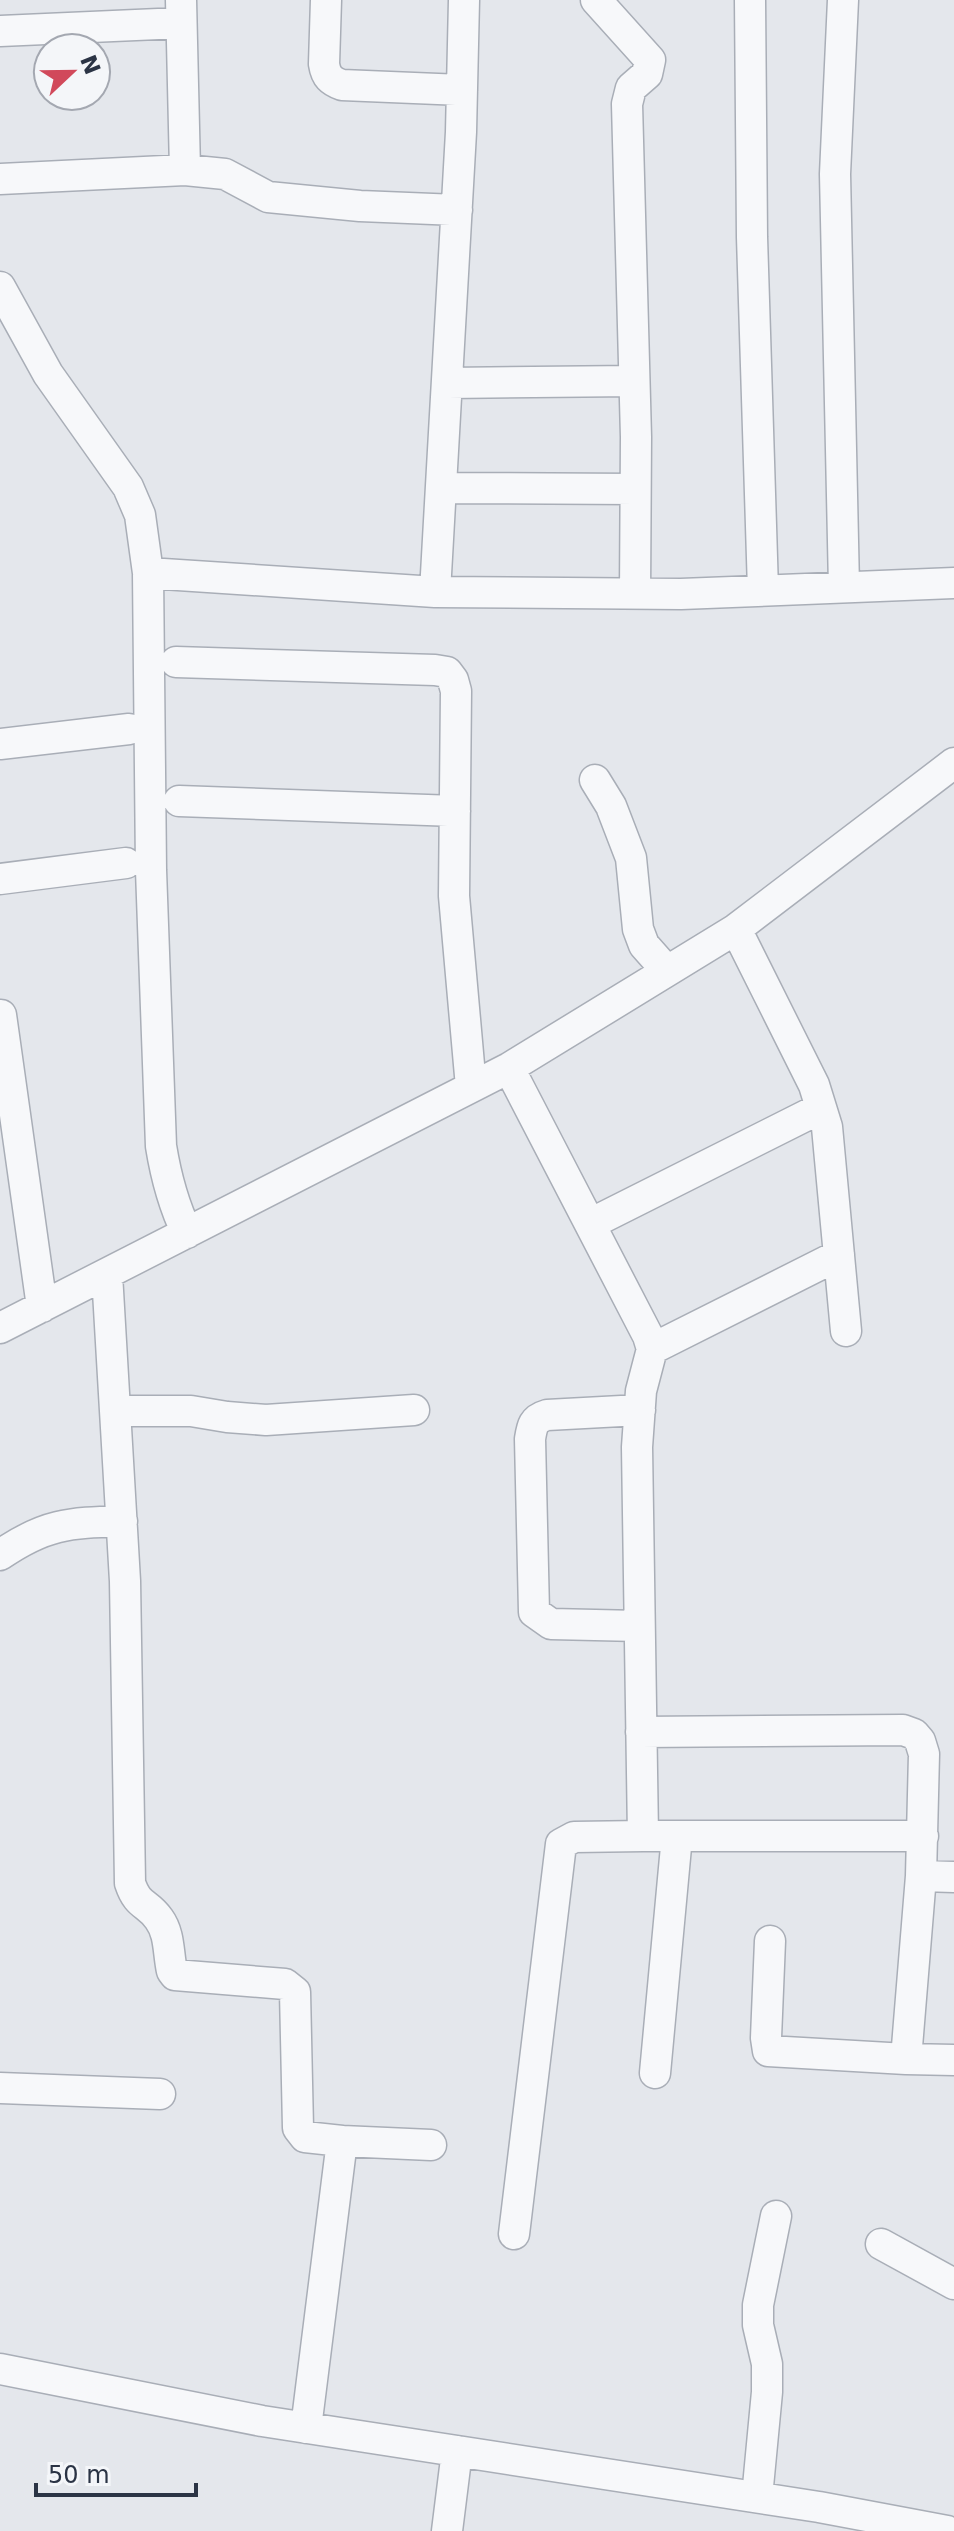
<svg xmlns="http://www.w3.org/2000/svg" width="954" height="2531" viewBox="0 0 954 2531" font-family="'DejaVu Sans',sans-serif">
  <rect width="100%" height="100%" fill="#e4e7ec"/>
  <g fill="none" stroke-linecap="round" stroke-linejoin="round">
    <!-- minor casing -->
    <g stroke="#a9aeb7" stroke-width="33">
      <path id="minor" d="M181 0 185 170
        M326 0 324 64C326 77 331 81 342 85L462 90
        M596 0 650 60 647 74 631 88 627 104 636 437 635 593
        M750 0 752 237 763 590
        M843 0 835 174 844 587
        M0 31 181 23
        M0 179 185 170 225 174 268 197 360 206 457 210
        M0 287 48 374 128 487 140 515 148 573 151 870 161 1146C166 1177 173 1204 187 1233
        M448 383 634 381
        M443 488 635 489
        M148 573 435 592 681 594 954 583
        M435 592 461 132 464 0
        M176 662 435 670 447 672 453 680 456 691 454 896 471 1087
        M0 744 129 729
        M595 780 611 806 631 858 638 929 644 945 667 971
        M179 801 455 811
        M0 879 126 863
        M736 929 814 1085 827 1127 846 1331
        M1 1015 42 1307
        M509 1068 648 1336 652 1349 641 1391 637 1447 643 1836 574 1837 561 1844 514 2234
        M590 1224 821 1108
        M107 1274 125 1581 130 1883C138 1907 147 1902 159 1919 170 1934 168 1953 172 1971L175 1975 285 1984 295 1992 298 2128 305 2137 342 2141 306 2428
        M0 1328 509 1068 736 929 954 763
        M652 1349 839 1255
        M115 1411H191L227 1417 266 1420 414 1410
        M0 1555C45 1524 68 1523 122 1521
        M639 1626 551 1624 534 1612 530 1439C532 1426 533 1419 547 1415L640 1410
        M641 1732 903 1730 914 1734 920 1741 924 1754 921 1876 906 2059 954 2060
        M643 1836H923
        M921 1876 954 1877
        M770 1941 766 2038 768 2051 906 2059
        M655 2073 677 1836
        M0 2088 160 2094
        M342 2141 431 2145
        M881 2244 954 2284
        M0 2369 262 2421 819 2507 947 2531
        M757 2497 767 2392V2364L758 2325V2305L776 2216
        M447 2531 457 2451"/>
    </g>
    <!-- minor -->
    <use href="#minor" stroke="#f7f8fa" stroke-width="30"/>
  </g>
  <!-- north arrow -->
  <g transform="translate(72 72) rotate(68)"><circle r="38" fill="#f4f6f9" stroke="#a4a8b1" stroke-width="2"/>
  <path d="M0-6L14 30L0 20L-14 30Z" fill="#d1495b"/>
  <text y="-12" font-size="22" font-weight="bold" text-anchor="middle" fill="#2b3445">N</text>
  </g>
  <!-- scale -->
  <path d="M36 2483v12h160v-12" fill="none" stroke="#2b3445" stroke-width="4"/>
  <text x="48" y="2483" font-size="24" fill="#2b3445" stroke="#f4f6f9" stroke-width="6" paint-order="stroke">50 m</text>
</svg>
